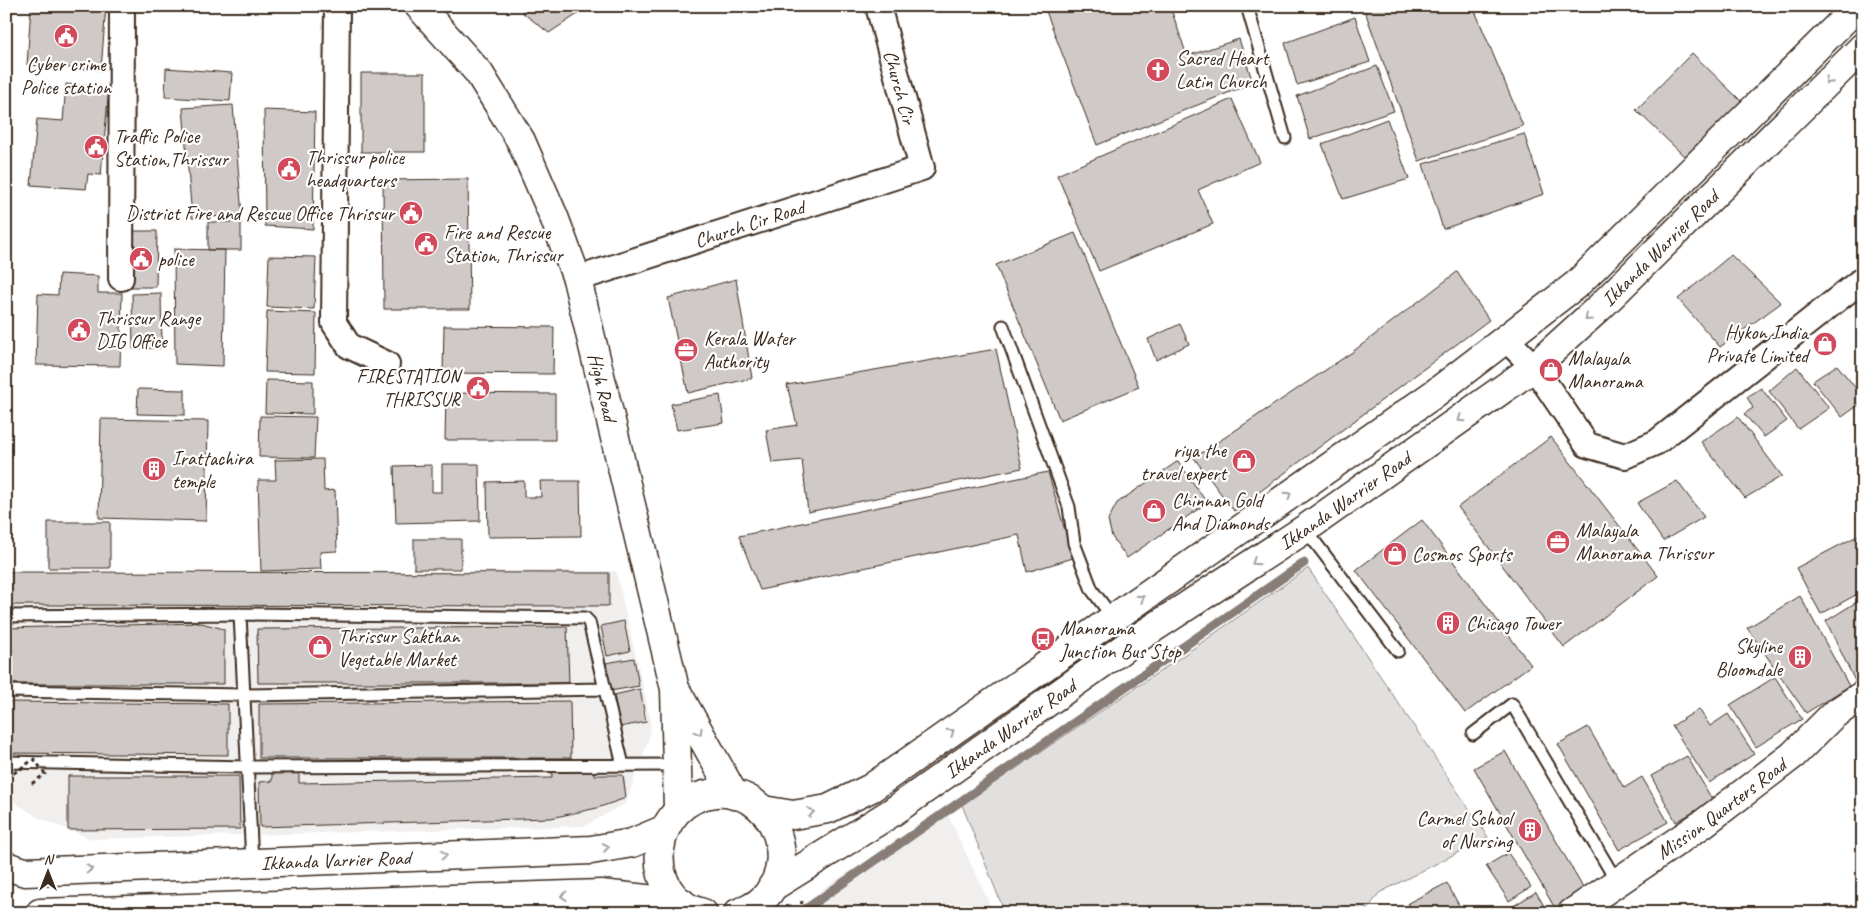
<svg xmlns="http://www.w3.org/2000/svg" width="1869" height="919" viewBox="0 0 1869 919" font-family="Caveat,sans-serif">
  <rect width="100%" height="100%" fill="#fff"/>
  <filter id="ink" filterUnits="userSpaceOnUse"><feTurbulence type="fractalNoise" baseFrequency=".02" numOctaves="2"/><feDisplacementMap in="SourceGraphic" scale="10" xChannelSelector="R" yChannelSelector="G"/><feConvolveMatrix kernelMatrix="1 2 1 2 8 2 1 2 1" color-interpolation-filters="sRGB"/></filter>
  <g filter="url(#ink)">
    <!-- built -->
    <path fill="#f1efee" d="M616 571 651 722 649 738 626 803 585 826 92 839 37 817 6 796V572Z
      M946 811 994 913H807L822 889Z"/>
    <!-- green -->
    <path fill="#e2e0de" stroke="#8e857e" d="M1308 568 1488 837 1379 893 1365 913H1005L962 805 1181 657Z"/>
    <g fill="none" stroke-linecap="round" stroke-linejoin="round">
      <!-- stream -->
      <path stroke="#887e77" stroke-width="9" d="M807 908 1304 563"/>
    </g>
    <!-- building -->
    <path fill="#cfcac7" stroke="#3b2a1e" d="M31 6H106L101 70 27 65Z
      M522 6H590L549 33 523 13Z
      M1044 6H1170L1187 56 1239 39 1253 83 1097 145Z
      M1363 6H1473L1523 126 1419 161Z
      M1355 17 1370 62 1297 85 1285 43Z
      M1692 53 1743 103 1685 157 1636 110Z
      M1377 66 1394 111 1310 139 1297 96Z
      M166 68 232 73 230 101 165 97Z
      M361 73H425V152H361Z
      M66 84 109 88 101 175 88 174 86 189 31 185 37 119 63 121Z
      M1232 99 1260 162 1198 190 1213 224 1099 271 1057 175Z
      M233 105 242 215 192 218 183 108Z
      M264 110 315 112 313 229 265 226Z
      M1387 119 1409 179 1343 199 1322 144Z
      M1524 134 1544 194 1443 229 1423 164Z
      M468 179 470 309H384L383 180Z
      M208 222H241V250H208Z
      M126 231H157L156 287H126Z
      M1075 233 1139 387 1060 420 996 265Z
      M174 249 225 250 223 366 175 364Z
      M1731 255 1781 303 1720 347 1678 299Z
      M269 256 316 257 314 309 267 307Z
      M1457 272 1489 320 1234 511 1194 458 1351 353Z
      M59 274 98 276V293H122L120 366 36 365 38 294 58 295Z
      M736 279 752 378 688 393 668 298Z
      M161 293 162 348 133 349 132 294Z
      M267 311 316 313 315 373 265 372Z
      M1180 324 1189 344 1156 360 1148 339Z
      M444 326 554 327 553 374 443 373Z
      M996 349 1022 468 808 512 802 460 772 463 766 430 797 425 787 385Z
      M1837 365 1863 397V402L1842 417 1813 381Z
      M1797 367 1829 408 1798 429 1769 391Z
      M266 380 313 381V414L265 413Z
      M1761 388 1787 421 1764 437 1744 414 1753 408 1747 397Z
      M138 389 185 390V415L137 414Z
      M446 393 555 394V440H445Z
      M720 395 724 423 677 430 671 404Z
      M260 416 316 417 314 458 259 457Z
      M1738 417 1782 476 1745 498 1701 442Z
      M101 419 208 421 206 521 99 518Z
      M1551 437 1658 576 1564 647 1458 507Z
      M323 459 324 491 335 490 337 551 320 552 321 569 261 571 258 480H276L275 460Z
      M1178 461 1207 503 1127 558 1112 537 1108 520 1117 503Z
      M442 464H479L480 521 396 523 394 466 432 465V492H442Z
      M1048 472 1073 558 1027 572 1019 535 760 590 739 536Z
      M524 481V497H541L540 481H580L581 536 488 537 487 482Z
      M1677 481 1704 517 1663 541 1637 503Z
      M1422 520 1531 665 1465 713 1356 570Z
      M48 522H110V568H48Z
      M1863 533V591L1821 614 1796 568Z
      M414 539H461V569H414Z
      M6 572 609 573V606L6 605Z
      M1800 596 1849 686 1806 713 1747 628Z
      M1863 598V676L1855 681 1826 621Z
      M624 621 630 651 607 656 601 626Z
      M201 623 224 629V684H6V628Z
      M567 627 569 683H258L257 629Z
      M634 658 639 686 610 691 606 663Z
      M1775 677 1802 719 1756 747 1730 705Z
      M640 689 646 722 620 727 614 695Z
      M570 701 571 758H259V704Z
      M6 702 228 704V755L6 753Z
      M1699 709 1710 726 1728 714 1754 754 1709 783 1672 726Z
      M1588 727 1624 788 1642 777 1668 822 1619 850 1558 744Z
      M1505 751 1586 893 1556 910 1474 768Z
      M1687 756 1713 801 1676 822 1651 776Z
      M594 771V775H623L626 798 597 808 551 818 260 827 259 782 272 781V772H299V783L552 778V772Z
      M68 776H239L240 829 68 830Z
      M1508 853 1531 887 1509 901 1486 866Z
      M1447 883 1463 913H1413L1408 903Z
      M1536 892 1548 913H1509L1507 910Z"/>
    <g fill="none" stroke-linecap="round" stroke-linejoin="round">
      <!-- lane casing -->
      <g stroke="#3b2a1e" stroke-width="15">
        <path id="lane" d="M1247 6 1285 138
          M1003 326 1069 507 1074 543 1092 590 1113 618
          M1305 529 1398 651
          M240 614 252 863
          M6 616 240 614 585 618 589 622 622 761 619 764
          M6 691 244 695 605 689
          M1473 734 1512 704 1617 882
          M6 762 248 767 675 765"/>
      </g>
      <!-- street casing -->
      <g stroke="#3b2a1e" stroke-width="28">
        <g id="street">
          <path d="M337 6 334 323 349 346 387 364"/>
          <path d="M121 278 122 6"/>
          <path id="s1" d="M577 279 922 168 878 6"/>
          <path d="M1506 339 1534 367 1587 445 1625 456 1657 442 1863 279"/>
        </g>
      </g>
      <!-- secondary casing -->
      <g stroke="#3b2a1e" stroke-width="31">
        <g id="secondary">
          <path id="s2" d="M419 6 479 73 521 141 554 217 577 279 675 689 678 809"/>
          <path d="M677 692 734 795"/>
          <path id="s3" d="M1572 913 1704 823 1793 755 1833 715 1863 695"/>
        </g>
      </g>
      <!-- primary casing -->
      <g stroke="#3b2a1e" stroke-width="31">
        <g id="primary">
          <path d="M763 810 793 815 828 809 871 788 1434 394 1577 284 1858 6"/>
          <path id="s4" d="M6 866 25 872 591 850 632 843 663 830"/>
          <path id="s5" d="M772 887 891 813 1138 638 1305 529 1534 367 1600 307 1863 47"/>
          <path d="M40 913 601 894 682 903"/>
          <path d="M703 913C638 898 649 799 716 793 787 788 807 893 738 913"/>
        </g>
      </g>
      <!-- path -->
      <path stroke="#3b2a1e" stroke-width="3" stroke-dasharray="4 4" stroke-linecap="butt" d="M800 912 802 901"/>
      <!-- lane -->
      <use href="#lane" stroke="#fff" stroke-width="11"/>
      <!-- street -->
      <use href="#street" stroke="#fff" stroke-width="24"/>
      <!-- secondary -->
      <use href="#secondary" stroke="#fff" stroke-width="28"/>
      <!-- primary -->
      <use href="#primary" stroke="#fff" stroke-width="28"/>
      <!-- path-bridge -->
      <path stroke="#3b2a1e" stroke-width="3" stroke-dasharray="4 4" stroke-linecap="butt" d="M7 778 34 759 45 774 30 785"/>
    </g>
    <!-- one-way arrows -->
    <defs><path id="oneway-chevron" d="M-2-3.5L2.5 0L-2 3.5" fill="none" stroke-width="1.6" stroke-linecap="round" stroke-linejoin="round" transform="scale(1.25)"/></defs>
    <g stroke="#a79f9a">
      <use href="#oneway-chevron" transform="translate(1828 81) rotate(135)"/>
      <use href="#oneway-chevron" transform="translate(1588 318) rotate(138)"/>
      <use href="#oneway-chevron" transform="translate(1461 419) rotate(145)"/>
      <use href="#oneway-chevron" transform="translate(1288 495) rotate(-35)"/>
      <use href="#oneway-chevron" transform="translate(1255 562) rotate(147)"/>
      <use href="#oneway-chevron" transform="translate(1141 598) rotate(-35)"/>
      <use href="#oneway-chevron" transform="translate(699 732) rotate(61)"/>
      <use href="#oneway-chevron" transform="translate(951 732) rotate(-35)"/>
      <use href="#oneway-chevron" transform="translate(811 812) rotate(-9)"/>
      <use href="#oneway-chevron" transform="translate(606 847) rotate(-10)"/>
      <use href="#oneway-chevron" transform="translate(444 855) rotate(-2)"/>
      <use href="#oneway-chevron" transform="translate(89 869) rotate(-2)"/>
      <use href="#oneway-chevron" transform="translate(564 896) rotate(178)"/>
    </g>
  </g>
  <!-- icons -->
  <defs>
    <g id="civic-disc" transform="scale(1.25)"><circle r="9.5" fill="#d1495b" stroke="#fff"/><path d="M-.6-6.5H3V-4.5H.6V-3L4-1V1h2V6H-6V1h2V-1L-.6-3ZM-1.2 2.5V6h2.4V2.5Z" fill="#fff"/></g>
    <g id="church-disc" transform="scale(1.25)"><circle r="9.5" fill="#d1495b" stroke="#fff"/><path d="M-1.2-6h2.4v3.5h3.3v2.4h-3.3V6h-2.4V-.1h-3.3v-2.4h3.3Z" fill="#fff"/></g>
    <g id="shop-disc" transform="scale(1.25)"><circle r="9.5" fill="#d1495b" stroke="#fff"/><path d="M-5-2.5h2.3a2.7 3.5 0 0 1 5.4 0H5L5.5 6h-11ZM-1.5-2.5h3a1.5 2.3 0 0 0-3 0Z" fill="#fff"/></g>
    <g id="office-disc" transform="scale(1.25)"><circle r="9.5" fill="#d1495b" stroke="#fff"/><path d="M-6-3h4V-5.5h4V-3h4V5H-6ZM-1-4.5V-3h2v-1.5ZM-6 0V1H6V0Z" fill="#fff"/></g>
    <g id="building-disc" transform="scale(1.25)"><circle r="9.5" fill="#d1495b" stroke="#fff"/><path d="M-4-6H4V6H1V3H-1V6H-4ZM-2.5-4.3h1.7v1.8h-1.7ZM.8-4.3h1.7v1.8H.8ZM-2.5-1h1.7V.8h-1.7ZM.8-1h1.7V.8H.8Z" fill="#fff"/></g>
    <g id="bus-disc" transform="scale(1.25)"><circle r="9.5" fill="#d1495b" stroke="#fff"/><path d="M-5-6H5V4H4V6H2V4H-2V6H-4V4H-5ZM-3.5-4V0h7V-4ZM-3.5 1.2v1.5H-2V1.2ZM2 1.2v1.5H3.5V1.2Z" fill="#fff"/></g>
  </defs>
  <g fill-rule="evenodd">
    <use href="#civic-disc" x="66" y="36"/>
    <use href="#church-disc" x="1158" y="70"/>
    <use href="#civic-disc" x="96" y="147"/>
    <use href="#civic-disc" x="289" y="169"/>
    <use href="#civic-disc" x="411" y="213"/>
    <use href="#civic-disc" x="426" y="244"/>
    <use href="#civic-disc" x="141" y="259"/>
    <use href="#civic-disc" x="79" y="330"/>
    <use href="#shop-disc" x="1825" y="344"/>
    <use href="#office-disc" x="686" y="350"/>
    <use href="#shop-disc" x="1551" y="370"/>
    <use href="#civic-disc" x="478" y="388"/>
    <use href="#shop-disc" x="1244" y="461"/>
    <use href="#building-disc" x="154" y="469"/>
    <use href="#shop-disc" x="1154" y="511"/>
    <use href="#office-disc" x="1558" y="542"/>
    <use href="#shop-disc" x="1395" y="554"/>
    <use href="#building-disc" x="1448" y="623"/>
    <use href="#bus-disc" x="1043" y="639"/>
    <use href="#shop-disc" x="320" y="647"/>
    <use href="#building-disc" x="1800" y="657"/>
    <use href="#building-disc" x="1530" y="830"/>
  </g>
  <g text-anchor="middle" stroke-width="4.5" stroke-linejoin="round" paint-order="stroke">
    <!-- poi labels -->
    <g font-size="20" fill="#3b2a1e" stroke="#fff" text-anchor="start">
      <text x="1176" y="65">Sacred Heart<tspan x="1176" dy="23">Latin Church</tspan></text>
      <text x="66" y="71" text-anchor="middle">Cyber crime<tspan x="66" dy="23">Police station</tspan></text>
      <text x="114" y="143">Traffic Police<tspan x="114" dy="23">Station,Thrissur</tspan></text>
      <text x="306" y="164">Thrissur police<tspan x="306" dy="23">headquarters</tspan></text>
      <text x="394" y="220" text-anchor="end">District Fire and Rescue Office Thrissur</text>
      <text x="444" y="239">Fire and Rescue<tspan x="444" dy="23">Station, Thrissur</tspan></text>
      <text x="158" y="266">police</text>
      <text x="96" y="325">Thrissur Range<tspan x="96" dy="23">DIG Office</tspan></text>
      <text x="1808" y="339" text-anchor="end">Hykon India<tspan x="1808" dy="23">Private Limited</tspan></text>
      <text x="704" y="345">Kerala Water<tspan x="704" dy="23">Authority</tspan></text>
      <text x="1568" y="365">Malayala<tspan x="1568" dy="23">Manorama</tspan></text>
      <text x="460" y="383" text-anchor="end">FIRESTATION<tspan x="460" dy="23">THRISSUR</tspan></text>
      <text x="1226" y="457" text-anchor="end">riya the<tspan x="1226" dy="23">travel expert</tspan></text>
      <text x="172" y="465">Irattachira<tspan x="172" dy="23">temple</tspan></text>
      <text x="1172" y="507">Chinnan Gold<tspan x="1172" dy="23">And Diamonds</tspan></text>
      <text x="1576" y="537">Malayala<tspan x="1576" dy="23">Manorama Thrissur</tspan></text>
      <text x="1412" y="561">Cosmos Sports</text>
      <text x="1466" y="630">Chicago Tower</text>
      <text x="1060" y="635">Manorama<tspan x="1060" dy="23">Junction Bus Stop</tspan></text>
      <text x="338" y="643">Thrissur Sakthan<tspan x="338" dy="23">Vegetable Market</tspan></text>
      <text x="1782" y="653" text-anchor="end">Skyline<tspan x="1782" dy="23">Bloomdale</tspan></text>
      <text x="1512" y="825" text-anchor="end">Carmel School<tspan x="1512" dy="23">of Nursing</tspan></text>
    </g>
    <!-- street labels -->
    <g font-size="20" fill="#3b2a1e" stroke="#fff">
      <text transform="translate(900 87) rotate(75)" y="7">Church Cir</text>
      <text dy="7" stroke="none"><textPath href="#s1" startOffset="181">Church Cir Road</textPath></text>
      <text dy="7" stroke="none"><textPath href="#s5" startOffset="1096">Ikkanda Warrier Road</textPath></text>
      <text dy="7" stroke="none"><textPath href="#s2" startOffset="430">High Road</textPath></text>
      <text dy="7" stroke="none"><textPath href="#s5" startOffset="691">Ikkanda Warrier Road</textPath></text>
      <text dy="7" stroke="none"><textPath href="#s5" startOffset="286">Ikkanda Warrier Road</textPath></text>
      <text dy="7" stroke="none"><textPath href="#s3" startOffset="182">Mission Quarters Road</textPath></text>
      <text dy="7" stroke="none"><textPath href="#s4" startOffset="331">Ikkanda Varrier Road</textPath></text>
    </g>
  </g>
  <!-- margin -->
  <rect width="1869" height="919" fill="none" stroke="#fff" stroke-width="25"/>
  <rect x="12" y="12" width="1844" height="894" fill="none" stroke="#3b2a1e" stroke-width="2" filter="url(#ink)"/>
  <!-- north arrow -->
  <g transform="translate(48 872)" stroke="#ffffff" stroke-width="4" paint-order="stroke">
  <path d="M0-4L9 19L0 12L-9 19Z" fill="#3b2a1e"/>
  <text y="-8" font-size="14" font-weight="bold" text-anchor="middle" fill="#3b2a1e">N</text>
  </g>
</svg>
